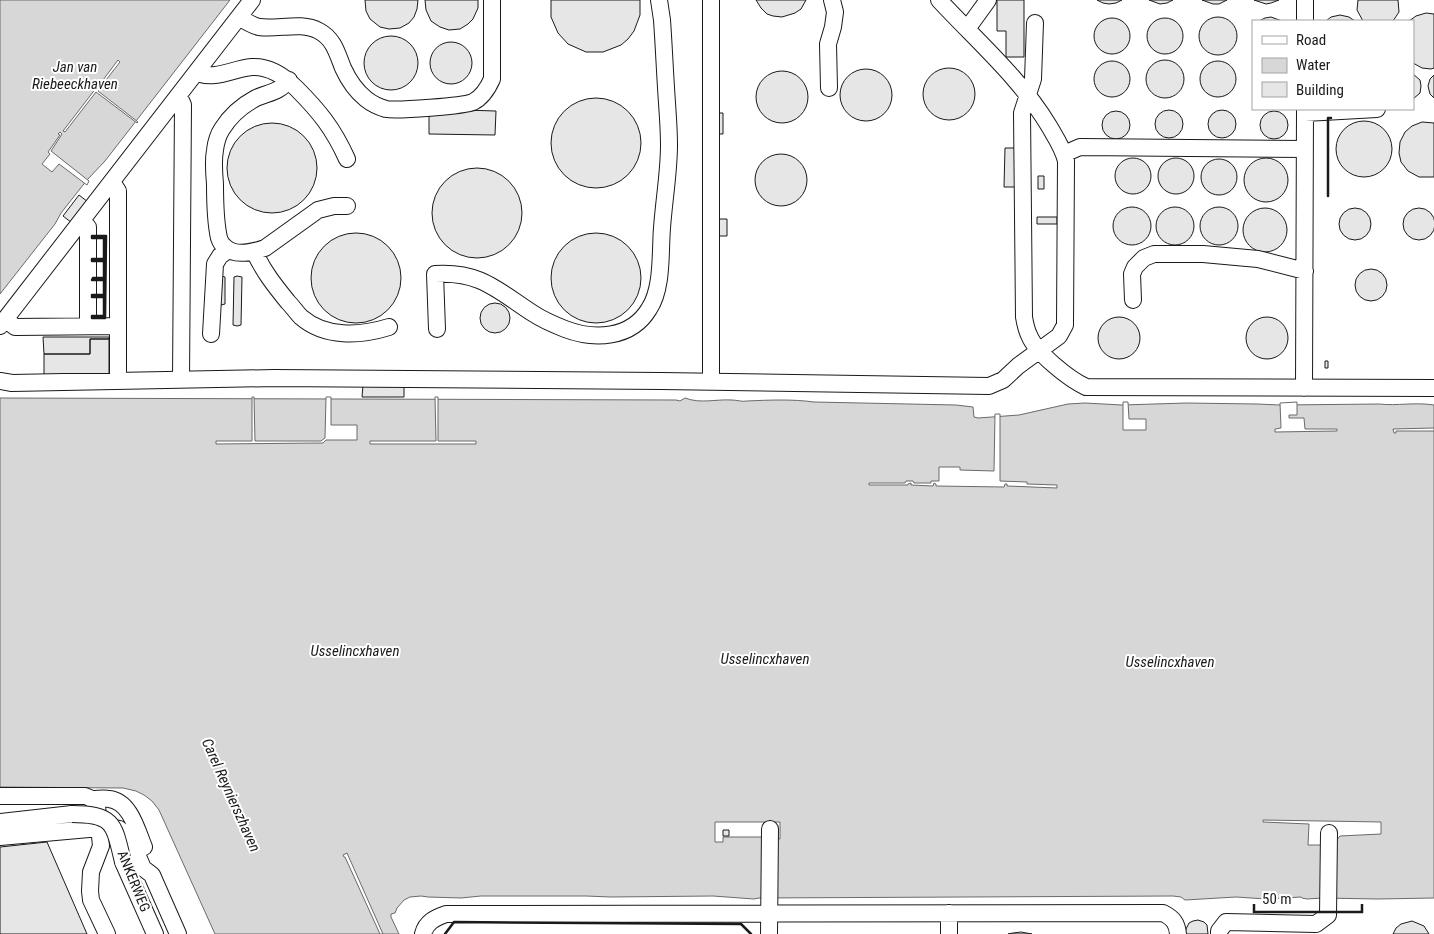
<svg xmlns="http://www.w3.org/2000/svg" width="1434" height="934" viewBox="0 0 1434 934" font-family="'Roboto Condensed',sans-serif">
  <rect width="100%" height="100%" fill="#fff"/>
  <!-- water -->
  <path fill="#d7d7d7" stroke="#6a6a6a" d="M0 0H230L105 161 87 180 61 213 55 224 0 294Z
    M0 398 676 400 680 401 685 398C701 404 715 399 732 400 737 400 742 402 747 401 769 400 792 399 814 402L956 405 973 407 974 417 978 418 1019 415 1068 404 1085 403 1122 405 1186 403 1257 404 1280 405 1379 404C1397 406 1415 402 1434 405V898L1378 899 1322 898 1307 899 1302 898 1301 897 1266 899 1236 897 1185 900 1181 897 1173 896 759 898 754 899 713 896 611 897 586 896H481L461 898 428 897 421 896 410 897 404 900 397 908 395 913 391 914V917L399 934H215L159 810 152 801 144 795 136 791 123 788 0 787Z"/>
  <!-- pier -->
  <path fill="#fff" stroke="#6a6a6a" d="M118 60 120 62 106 80 108 81 103 87 101 86 98 91 138 122 137 123 96 92 65 132 63 131 100 83 103 84 105 82 103 80Z
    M60 132 62 134 51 151 89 181 87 185 59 164 52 172 42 164 50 154 48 152 60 135 58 134Z
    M252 397H254L255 441H321L325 438 326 397H331V425H357V440H326L323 443 216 444V441H252Z
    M435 397H438V441H476V444H370V441H436Z
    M1123 402H1128L1129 419H1146V430H1123Z
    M1297 402V415H1289V418H1304L1305 429H1337V431L1275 432V429L1281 428 1280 403Z
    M995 414H1000V481L1027 482V484L1057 485V488L1007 486V484H1005L1004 487 936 486V484L934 483 933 486 911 485V483L908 484V485H869V483H905L906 481H913L914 483H931V481H939V467H960V470L994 471Z
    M1434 428V431H1396V433H1394L1393 429Z
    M1263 820 1381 822V834L1340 836 1334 843 1323 845H1308L1309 824 1263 822Z
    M715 822H780V839L767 837H723V842H715Z
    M347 853 383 934H380L345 857H344L343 855Z"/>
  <!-- building -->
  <path fill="#e6e6e6" stroke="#1a1a1a" d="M365 0H418L417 9 414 17 409 23 400 28 389 29 380 27 370 19 366 11Z
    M425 0H478V8L473 19 468 24 460 29 449 30 440 27 431 21 426 10Z
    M551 0H640V15L634 31 628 39 621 45 603 52H586L568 44 558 33 551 17Z
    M756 0H806L801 9 795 13 782 17 773 16 767 14 761 8Z
    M997 0H1024V57H1006V31H997Z
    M1097 0H1122L1116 3 1109 4 1103 3Z
    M1149 0H1173L1167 3 1160 4Z
    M1202 0H1227L1219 4H1213Z
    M1254 0H1279L1271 3 1266 4Z
    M1358 0H1398L1399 12 1393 21H1363L1357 10Z
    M1426 13 1434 14V68L1431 69 1422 68 1413 63V21H1409L1416 16Z
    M1340 15 1349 17 1355 21H1326L1331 17Z
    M1271 17 1282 21H1259L1265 18Z
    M1199 36a19 19 0 1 1 38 0a19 19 0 1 1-38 0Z
    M1094 36a18 18 0 1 1 36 0a18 18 0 1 1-36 0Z
    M1147 36a18 18 0 1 1 36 0a18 18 0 1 1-36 0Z
    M364 63a27 27 0 1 1 54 0a27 27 0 1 1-54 0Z
    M430 63a21 21 0 1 1 42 0a21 21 0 1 1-42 0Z
    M1146 79a19 19 0 1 1 38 0a19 19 0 1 1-38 0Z
    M1200 79a18 18 0 1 1 36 0a18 18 0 1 1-36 0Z
    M1094 79a18 18 0 1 1 36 0a18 18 0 1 1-36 0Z
    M923 94a26 26 0 1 1 52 0a26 26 0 1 1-52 0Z
    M840 95a26 26 0 1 1 52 0a26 26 0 1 1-52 0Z
    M756 97a26 26 0 1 1 52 0a26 26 0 1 1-52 0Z
    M1413 74 1420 80 1421 86 1420 93 1413 99Z
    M1434 75V98L1430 94 1428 86 1430 79Z
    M551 143a45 45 0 1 1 90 0a45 45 0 1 1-90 0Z
    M429 109 496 111 495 135 429 134Z
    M1208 124a14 14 0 1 1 28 0a14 14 0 1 1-28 0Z
    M1155 124a14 14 0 1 1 28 0a14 14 0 1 1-28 0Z
    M1260 125a14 14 0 1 1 28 0a14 14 0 1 1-28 0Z
    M1102 125a14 14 0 1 1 28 0a14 14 0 1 1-28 0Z
    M716 113H723V134H715Z
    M1336 149a28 28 0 1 1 56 0a28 28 0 1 1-56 0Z
    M1422 122 1434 123V177H1419L1408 171 1401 162 1399 153 1400 142 1405 132 1412 126Z
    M227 168a45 45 0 1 1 90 0a45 45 0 1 1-90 0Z
    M1005 148H1016L1015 187H1004Z
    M755 180a26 26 0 1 1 52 0a26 26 0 1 1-52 0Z
    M1115 176a18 18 0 1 1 36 0a18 18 0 1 1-36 0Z
    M1158 176a18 18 0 1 1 36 0a18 18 0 1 1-36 0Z
    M1244 180a22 22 0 1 1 44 0a22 22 0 1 1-44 0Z
    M1201 177a18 18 0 1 1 36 0a18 18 0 1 1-36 0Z
    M432 213a45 45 0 1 1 90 0a45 45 0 1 1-90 0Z
    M1038 176H1044V189H1038Z
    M79 195 88 202 72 223 63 216Z
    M1113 226a19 19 0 1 1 38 0a19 19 0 1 1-38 0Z
    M1200 226a19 19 0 1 1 38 0a19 19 0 1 1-38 0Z
    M1156 226a19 19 0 1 1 38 0a19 19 0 1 1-38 0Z
    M1339 224a16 16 0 1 1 32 0a16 16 0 1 1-32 0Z
    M1403 224a16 16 0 1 1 32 0a16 16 0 1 1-32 0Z
    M1243 230a22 22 0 1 1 44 0a22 22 0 1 1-44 0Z
    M1037 217H1057V224H1037Z
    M719 219H727V236H719Z
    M311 278a45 45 0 1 1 90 0a45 45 0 1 1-90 0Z
    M551 278a45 45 0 1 1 90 0a45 45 0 1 1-90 0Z
    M1355 285a16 16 0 1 1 32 0a16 16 0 1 1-32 0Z
    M222 276 225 277V304L221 305 219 304Z
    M237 276 242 277 241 325 237 326 233 325 234 277Z
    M480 318a15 15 0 1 1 30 0a15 15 0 1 1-30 0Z
    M1098 338a21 21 0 1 1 42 0a21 21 0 1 1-42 0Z
    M1246 338a21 21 0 1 1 42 0a21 21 0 1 1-42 0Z
    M43 337H109V339H90V354H44Z
    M90 339H109V376L44 375V354H90Z
    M1325 361H1328V368H1325Z
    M363 385 404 386V397H362Z
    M723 830H729V836H723Z
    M47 842 87 934H0V847Z
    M1198 920 1204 922 1207 925 1208 934H1185L1186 929 1189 923 1193 921Z
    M1412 921 1424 926 1429 934H1393L1396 928 1401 924Z
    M1021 932 1032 934H1008L1013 933Z"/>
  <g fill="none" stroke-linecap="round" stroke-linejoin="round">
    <!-- minor casing -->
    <g stroke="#1a1a1a" stroke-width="18">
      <path id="minor" d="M711 0V382
        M239 17C245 21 251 25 259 27 278 30 301 21 319 31 334 39 337 53 343 68 348 79 356 91 366 99 371 103 379 107 386 109 397 111 464 106 473 102 483 97 488 88 492 79V0
        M1305 21V0
        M1035 23 1033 79 1022 113 1024 317C1025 323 1026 329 1029 335 1036 353 1069 379 1086 387L1434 388
        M967 29 988 0
        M196 73C218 80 231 69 252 67 270 66 284 76 296 88 319 111 333 128 347 159
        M289 80C278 93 270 92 256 98 243 105 230 116 222 129 218 135 216 142 215 150 213 161 214 173 215 184 215 202 215 220 219 238 220 241 222 245 225 247 235 257 253 252 265 248L318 210 334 206H347
        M829 88 828 44 833 27 835 12 832 0
        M179 96 183 105 181 380
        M1305 113 1377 109
        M1064 154 1080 147 1305 149
        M112 182 118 191V381
        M82 221 88 227V326
        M254 251C263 271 275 286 288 302 293 307 296 312 301 317 325 338 360 336 389 327
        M1133 300 1132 274 1135 267 1144 258 1154 254H1203L1258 259 1305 271
        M5 319 15 327 118 326
        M0 326 252 0
        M437 329 435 274C481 271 498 291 534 314 543 320 555 325 565 329 594 340 631 339 649 309 663 288 660 252 662 228 664 200 669 172 669 145 669 131 668 117 667 103 665 75 664 48 662 20L659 0
        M211 334 215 264 220 256 228 250
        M0 381 12 383 274 378 661 381 989 386 1003 380 1018 366 1059 336 1065 325 1066 161C1063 148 1056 138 1049 126 1020 78 977 41 939 0
        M1304 388 1305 109
        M0 796H85C91 798 94 800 97 806L101 846 91 872 90 891 91 900 107 934
        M93 799C98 799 104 798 109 799 130 801 137 830 144 847
        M0 822 72 814
        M0 837 100 828H113L119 829 130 838 143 868 152 875 178 934
        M123 862 155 934
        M949 913V934
        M423 934C426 922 435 918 446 914L1163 913C1173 918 1177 923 1178 934
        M769 934 770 829
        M1219 934V931L1226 922 1316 924 1328 915 1329 833"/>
    </g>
    <!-- minor -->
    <use href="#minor" stroke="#fff" stroke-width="16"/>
    <!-- minor-bridge casing -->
    <g stroke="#1a1a1a" stroke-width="18" stroke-linecap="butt">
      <path id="minor-bridge" d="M72 814C114 814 114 824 123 862"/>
    </g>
    <!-- minor-bridge -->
    <use href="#minor-bridge" stroke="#fff" stroke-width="16"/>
    <!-- wall -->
    <path stroke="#1a1a1a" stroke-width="2.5" d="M1328 196V118H1331
      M92 236H106L105 318H92V316H104V297H92V295H104V280H92L93 278H104V261H92V259H104V238H92Z
      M445 934 454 922 741 924 751 934"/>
  </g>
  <g text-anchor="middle" stroke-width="4" stroke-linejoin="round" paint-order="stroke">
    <!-- street labels -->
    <g font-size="14" fill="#1a1a1a" stroke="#fff">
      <text transform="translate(134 881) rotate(68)" y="5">ANKERWEG</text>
    </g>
    <!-- water labels -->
    <g font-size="15" font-style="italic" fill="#1a1a1a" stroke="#fff">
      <text x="75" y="72">Jan van<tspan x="75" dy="17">Riebeeckhaven</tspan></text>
      <text x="355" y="656">Usselincxhaven</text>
      <text x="765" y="664">Usselincxhaven</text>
      <text x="1170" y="667">Usselincxhaven</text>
      <text transform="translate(231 795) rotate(66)" y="5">Carel Reynierszhaven</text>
    </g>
  </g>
  <!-- legend -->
  <rect x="1252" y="20" width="162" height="90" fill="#ffffff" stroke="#a3a3a3"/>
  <rect x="1262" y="36" width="25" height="8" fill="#ffffff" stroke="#a3a3a3"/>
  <text x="1296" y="45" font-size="15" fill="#1a1a1a">Road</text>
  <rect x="1262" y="58" width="25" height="15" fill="#d7d7d7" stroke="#a3a3a3"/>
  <text x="1296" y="70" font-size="15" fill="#1a1a1a">Water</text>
  <rect x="1262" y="82" width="25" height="15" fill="#e6e6e6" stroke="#a3a3a3"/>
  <text x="1296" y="95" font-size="15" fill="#1a1a1a">Building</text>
  <!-- scale -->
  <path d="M1254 904v8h108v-8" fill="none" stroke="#1a1a1a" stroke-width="2.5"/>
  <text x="1262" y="904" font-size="15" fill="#1a1a1a" stroke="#ffffff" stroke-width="4" paint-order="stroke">50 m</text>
</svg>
